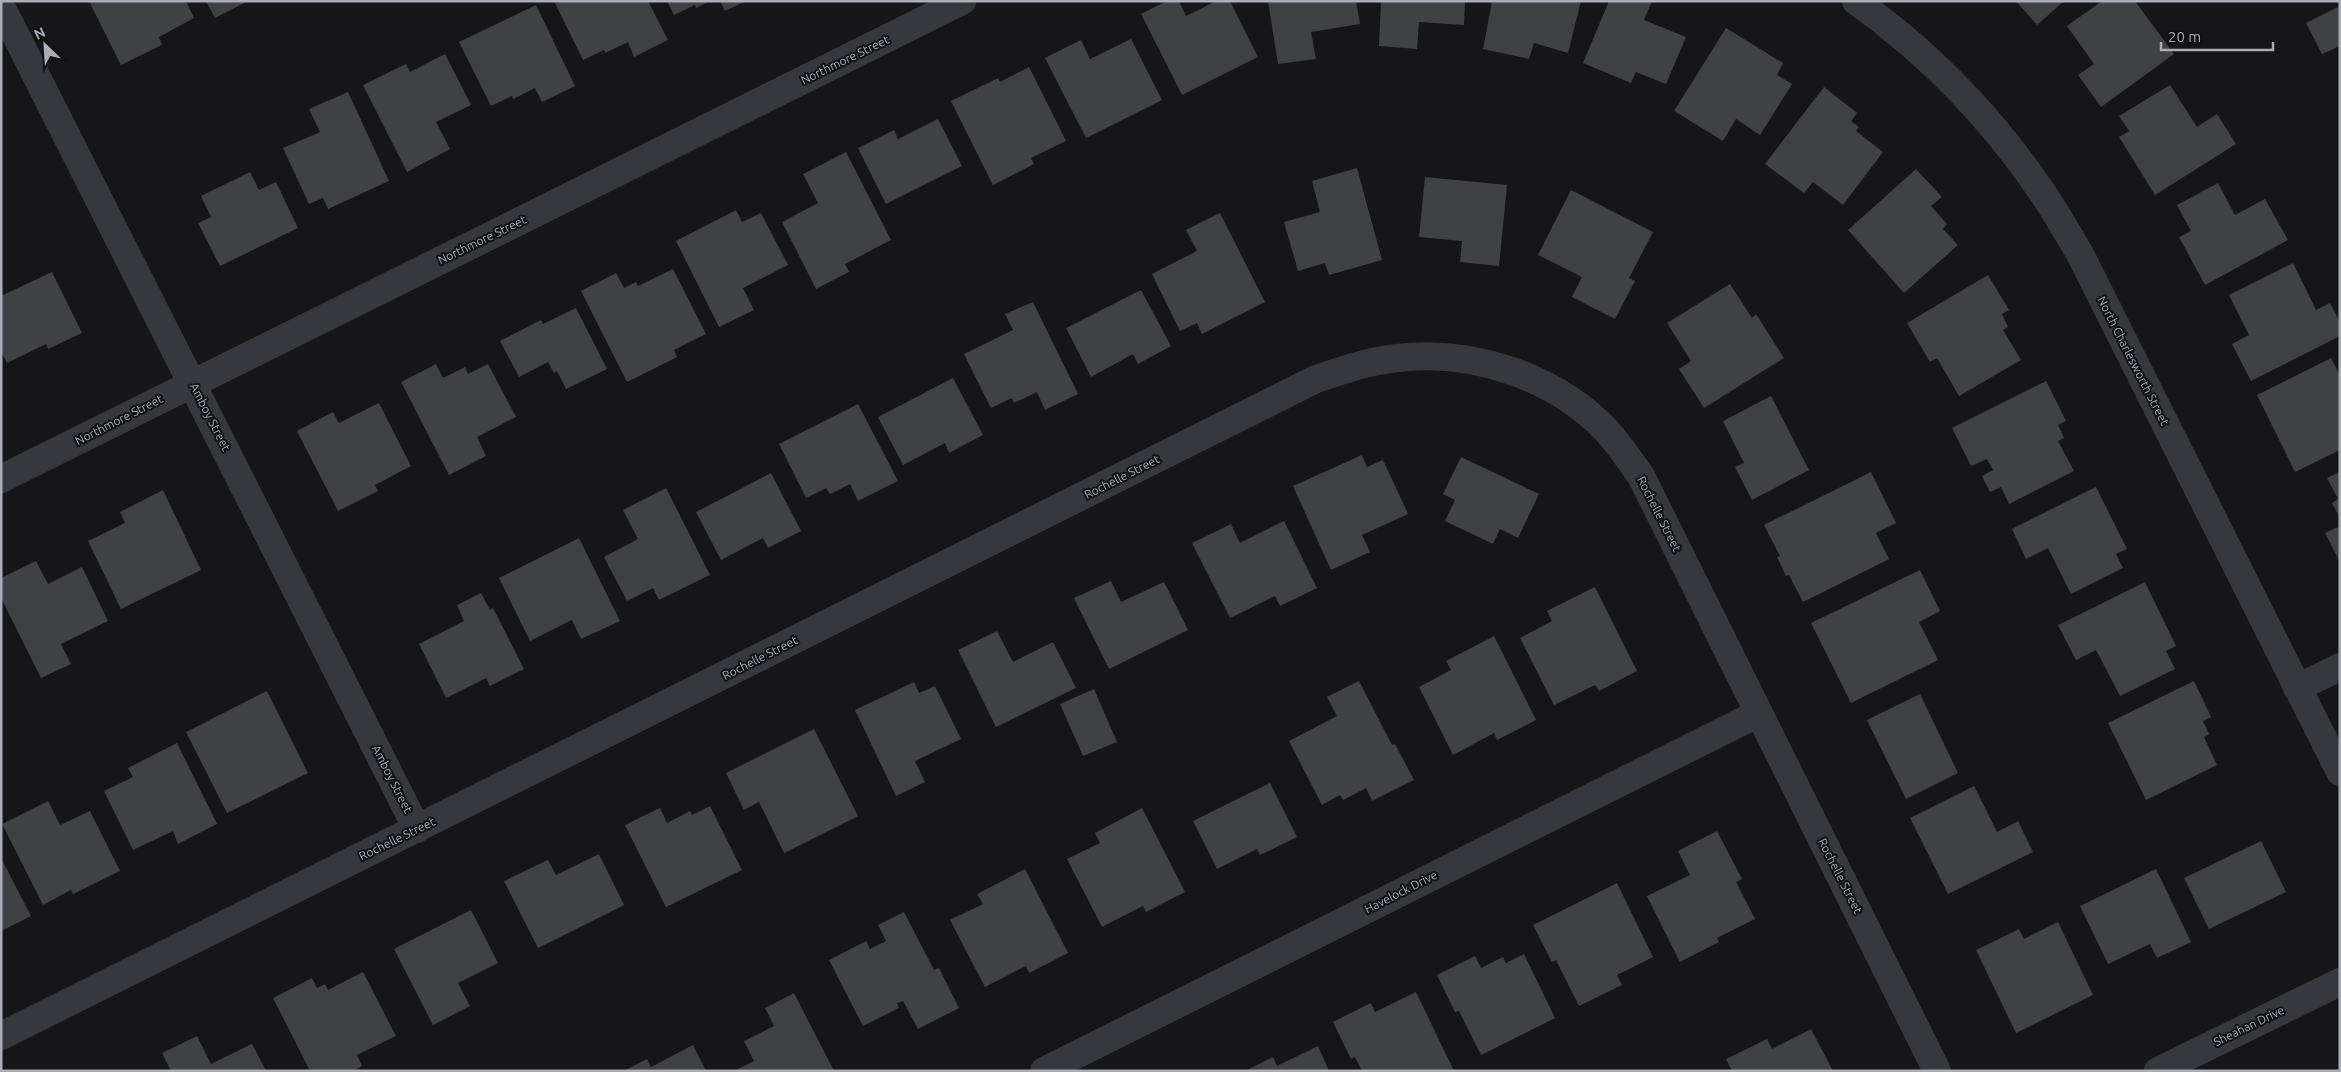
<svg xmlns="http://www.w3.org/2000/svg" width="2341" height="1072" viewBox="0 0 2341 1072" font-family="Ubuntu,sans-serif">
  <rect width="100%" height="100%" fill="#161618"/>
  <!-- building -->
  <path fill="#404145" d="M89 1H186L194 18 159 37 162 45 121 65Z
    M206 1H248L215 18Z
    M554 1H648L668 40 634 57 628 42 605 53 604 50 583 60Z
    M667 1H710L696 8 695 5 674 15Z
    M720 1H746L725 11Z
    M1167 1H1179L1186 16 1216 1H1230L1258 57 1182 95 1141 14Z
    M1268 1H1356L1360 24 1311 32 1316 59 1278 64Z
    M1381 1H1465L1464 25 1419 22 1417 49 1379 46Z
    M1492 1H1581L1568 53 1534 43 1529 59 1483 49Z
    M1609 1H1652L1644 20 1686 37 1666 84 1636 72 1631 83 1583 63Z
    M2016 1H2064L2037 25Z
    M2102 1H2135L2174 54 2101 107 2078 75 2094 64 2067 26Z
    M536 5 575 86 542 102 535 88 513 99 512 96 491 106 459 42Z
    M2340 6V46L2322 54 2306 23Z
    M1726 28 1783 63 1777 75 1792 84 1760 135 1736 119 1723 141 1674 111Z
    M1131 39 1162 100 1086 138 1045 58 1081 40 1090 59Z
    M445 54 471 105 436 122 450 149 407 172 363 85 406 64 410 72Z
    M1029 67 1066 141 1031 158 1034 164 993 185 951 101 998 78 1000 82Z
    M2170 85 2197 127 2217 114 2236 144 2155 195 2119 137 2129 131 2119 116Z
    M1824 87 1857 113 1851 121 1859 127 1856 131 1883 152 1843 205 1813 182 1804 193 1765 164Z
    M348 92 389 181 328 209 323 198 309 204 283 148 320 132 309 109Z
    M938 119 962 166 886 204 858 148 894 130 898 139Z
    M846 152 891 240 845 264 849 272 816 289 782 222 818 203 803 174Z
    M1357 168 1382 260 1329 275 1325 263 1298 271 1284 222 1320 212 1312 181Z
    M1916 169 1942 197 1931 206 1947 224 1943 229 1958 245 1904 293 1848 230Z
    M250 172 259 190 276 182 298 228 220 266 198 223 211 217 201 196Z
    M1425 177 1507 185 1499 266 1460 262 1462 241 1419 237Z
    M2218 183 2235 215 2265 199 2288 240 2205 285 2179 237 2191 231 2177 205Z
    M1571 190 1653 232 1629 278 1635 281 1615 319 1572 297 1582 277 1538 255Z
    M736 210 742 222 761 213 788 265 743 288 754 310 719 327 676 241Z
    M1220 213 1265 302 1202 334 1197 323 1180 331 1152 274 1197 251 1186 230Z
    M2293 263 2316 310 2330 303 2340 322V336L2251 381 2232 344 2249 335 2229 295Z
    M673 269 706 334 674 350 677 357 627 382 581 291 616 273 624 288 636 282 638 286Z
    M52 272 82 333 48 349 46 344 7 363 1 352V296Z
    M1988 275 2009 310 2002 314 2008 327 2003 330 2021 360 1959 396 1937 358 1930 362 1907 323Z
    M1730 284 1752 318 1756 314 1784 358 1704 408 1679 369 1691 361 1667 323Z
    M1141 290 1171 346 1138 364 1133 354 1091 377 1066 328Z
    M1033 302 1078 394 1045 410 1037 392 1014 403 1012 398 991 408 964 354 1013 330 1005 314Z
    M576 308 607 369 566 389 557 371 554 373 548 362 519 377 500 341 541 320 543 324Z
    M2331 358 2340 376V450L2295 472 2257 395Z
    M436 364 443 378 465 367 468 374 488 364 516 417 477 437 486 456 449 475 401 382Z
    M953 378 983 435 949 453 945 443 903 465 878 417Z
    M2046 381 2066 421 2058 425 2064 438 2058 441 2074 471 2009 504 2001 487 1990 492 1982 476 1993 470 1987 459 1971 466 1952 428Z
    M1771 396 1809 470 1752 500 1735 467 1744 463 1723 421Z
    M379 403 411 466 375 485 378 491 338 511 297 431 333 412 339 423Z
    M858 404 898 481 858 501 850 484 830 494 826 488 806 498 779 444Z
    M1362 455 1367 467 1383 460 1408 514 1362 535 1370 552 1331 570 1293 486Z
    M1461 457 1539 494 1518 538 1500 529 1493 544 1445 521 1455 500 1443 494Z
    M1871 472 1896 523 1876 533 1889 559 1803 602 1789 575 1786 576 1777 557 1780 556 1764 525Z
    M2340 472V518L2332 503 2338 499 2327 478Z
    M771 473 801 531 768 548 763 538 721 560 696 512Z
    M2096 487 2127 549 2116 554 2123 568 2071 594 2048 548 2026 559 2012 529Z
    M666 488 710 575 659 600 653 588 627 601 604 557 638 539 623 510Z
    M163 490 201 570 121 609 88 541 125 523 120 512Z
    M1284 521 1317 588 1280 606 1275 596 1230 618 1192 543 1231 524 1240 543Z
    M2340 526V562L2325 533Z
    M579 538 620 621 581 639 572 620 530 641 499 578Z
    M36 561 48 584 82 567 108 621 61 644 71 664 41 678 1 598V578Z
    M1920 570 1940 611 1919 622 1938 660 1851 703 1811 623Z
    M1111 581 1121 602 1164 582 1188 630 1109 669 1074 598Z
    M2145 582 2176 646 2166 651 2175 669 2120 696 2096 650 2076 660 2058 625Z
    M1595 587 1637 671 1599 691 1595 685 1554 705 1520 638 1552 621 1547 611Z
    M481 593 490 610 493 608 524 669 490 686 486 678 446 698 419 644 464 621 457 605Z
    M997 631 1013 662 1053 642 1076 688 996 727 958 650Z
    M1494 636 1536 720 1497 740 1494 733 1453 755 1419 687 1451 670 1446 661Z
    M1359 681 1392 745 1395 744 1414 780 1372 801 1366 788 1343 800 1340 795 1322 805 1289 741 1337 716 1327 697Z
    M2194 681 2211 717 2203 721 2209 734 2204 737 2217 765 2146 800 2108 723Z
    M914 682 919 693 935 686 961 739 915 761 925 782 896 796 855 710Z
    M1094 689 1117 742 1083 756 1060 704Z
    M267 691 308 773 227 813 186 732Z
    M1920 694 1958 773 1906 799 1867 720Z
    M814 729 858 816 784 853 759 802 744 810 726 773Z
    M177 743 217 824 178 844 173 831 133 850 104 791 133 777 128 768Z
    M1270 783 1297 837 1260 855 1257 849 1217 869 1193 821Z
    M1974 786 1997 832 2018 821 2033 852 1948 894 1910 818Z
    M48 801 60 825 90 811 120 871 73 894 71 890 43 905 2 824Z
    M710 806 742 870 666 907 625 825 660 808 667 823 690 811 692 815Z
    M1142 808 1185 892 1146 912 1143 906 1102 927 1067 859 1100 843 1095 833Z
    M1717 831 1742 879 1736 882 1755 919 1717 938 1719 942 1680 962 1647 896 1690 875 1678 851Z
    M2261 841 2286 892 2209 929 2184 878Z
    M599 854 624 905 538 948 504 881 548 860 556 875Z
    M1 858 31 916 1 931Z
    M1025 869 1068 953 1029 973 1026 966 985 987 950 920 983 904 977 894Z
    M2156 869 2191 942 2157 958 2150 944 2108 964 2080 906Z
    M1617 883 1653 957 1617 975 1622 985 1579 1006 1556 960 1552 962 1533 925Z
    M471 910 498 963 458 983 470 1006 433 1025 394 949Z
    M904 912 934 970 939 968 959 1008 918 1029 903 1001 897 1003 899 1008 863 1026 829 960 866 941 870 949 886 941 878 925Z
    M2058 922 2093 995 2016 1033 1976 950 2019 929 2024 939Z
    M1524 954 1555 1018 1481 1055 1459 1011 1455 1012 1437 975 1475 956 1481 968 1503 957 1506 963Z
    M363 972 396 1036 357 1055 362 1066 353 1071H310L273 998 312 978 317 988 325 984 328 990Z
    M1416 992 1454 1071H1362L1355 1057 1351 1059 1333 1022 1371 1003 1375 1012Z
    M794 993 834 1071H739L738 1069 754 1061 744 1041 774 1026 765 1008Z
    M1811 1029 1833 1071H1732L1726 1059 1767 1039 1772 1049Z
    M197 1036 211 1064 252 1044 266 1071H171L162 1053Z
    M693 1045 706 1071H623L647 1059 651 1067Z
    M1318 1046 1329 1071H1245L1273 1057 1277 1066Z"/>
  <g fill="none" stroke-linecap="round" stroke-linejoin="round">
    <!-- minor -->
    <path stroke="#37383d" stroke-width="28" d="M1856 1C1929 53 1992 118 2042 192 2056 212 2068 234 2080 254L2340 772
      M1 6 417 829
      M1 479 962 1
      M2297 688 2340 667
      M1 1036 1316 379C1343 370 1369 361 1397 358 1471 349 1554 376 1606 430 1619 444 1630 461 1641 476L1937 1071
      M1044 1071 1759 713
      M2158 1071 2340 982"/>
  </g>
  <g text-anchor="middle" stroke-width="4" stroke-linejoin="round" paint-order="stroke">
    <!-- street labels -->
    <g font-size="12" fill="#a8adb8" stroke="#111113">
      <text transform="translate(845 60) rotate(-26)" y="4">Northmore Street</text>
      <text transform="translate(482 240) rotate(-26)" y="4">Northmore Street</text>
      <text transform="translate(2133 361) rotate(63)" y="4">North Charlesworth Street</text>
      <text transform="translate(210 417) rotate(63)" y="4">Amboy Street</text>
      <text transform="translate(119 420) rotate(-27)" y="4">Northmore Street</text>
      <text transform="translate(1122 477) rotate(-27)" y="4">Rochelle Street</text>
      <text transform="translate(1659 514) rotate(63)" y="4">Rochelle Street</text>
      <text transform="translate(760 658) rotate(-27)" y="4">Rochelle Street</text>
      <text transform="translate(392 779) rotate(63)" y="4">Amboy Street</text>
      <text transform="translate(397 839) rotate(-26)" y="4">Rochelle Street</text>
      <text transform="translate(1840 876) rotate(63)" y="4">Rochelle Street</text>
      <text transform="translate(1401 892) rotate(-27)" y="4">Havelock Drive</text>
      <text transform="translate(2249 1026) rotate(-26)" y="4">Sheahan Drive</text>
    </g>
  </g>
  <!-- border -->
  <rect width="2341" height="1072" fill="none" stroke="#a8adb8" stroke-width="5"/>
  <!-- north arrow -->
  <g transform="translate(45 45) rotate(335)" stroke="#111113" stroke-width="4" paint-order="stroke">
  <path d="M0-4L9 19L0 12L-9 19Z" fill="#a8adb8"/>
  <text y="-8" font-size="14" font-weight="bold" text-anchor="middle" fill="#a8adb8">N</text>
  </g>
  <!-- scale -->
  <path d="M2161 42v8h112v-8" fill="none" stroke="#a8adb8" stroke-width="2.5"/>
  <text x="2168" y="42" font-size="15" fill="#a8adb8" stroke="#111113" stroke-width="4" paint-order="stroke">20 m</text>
</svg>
